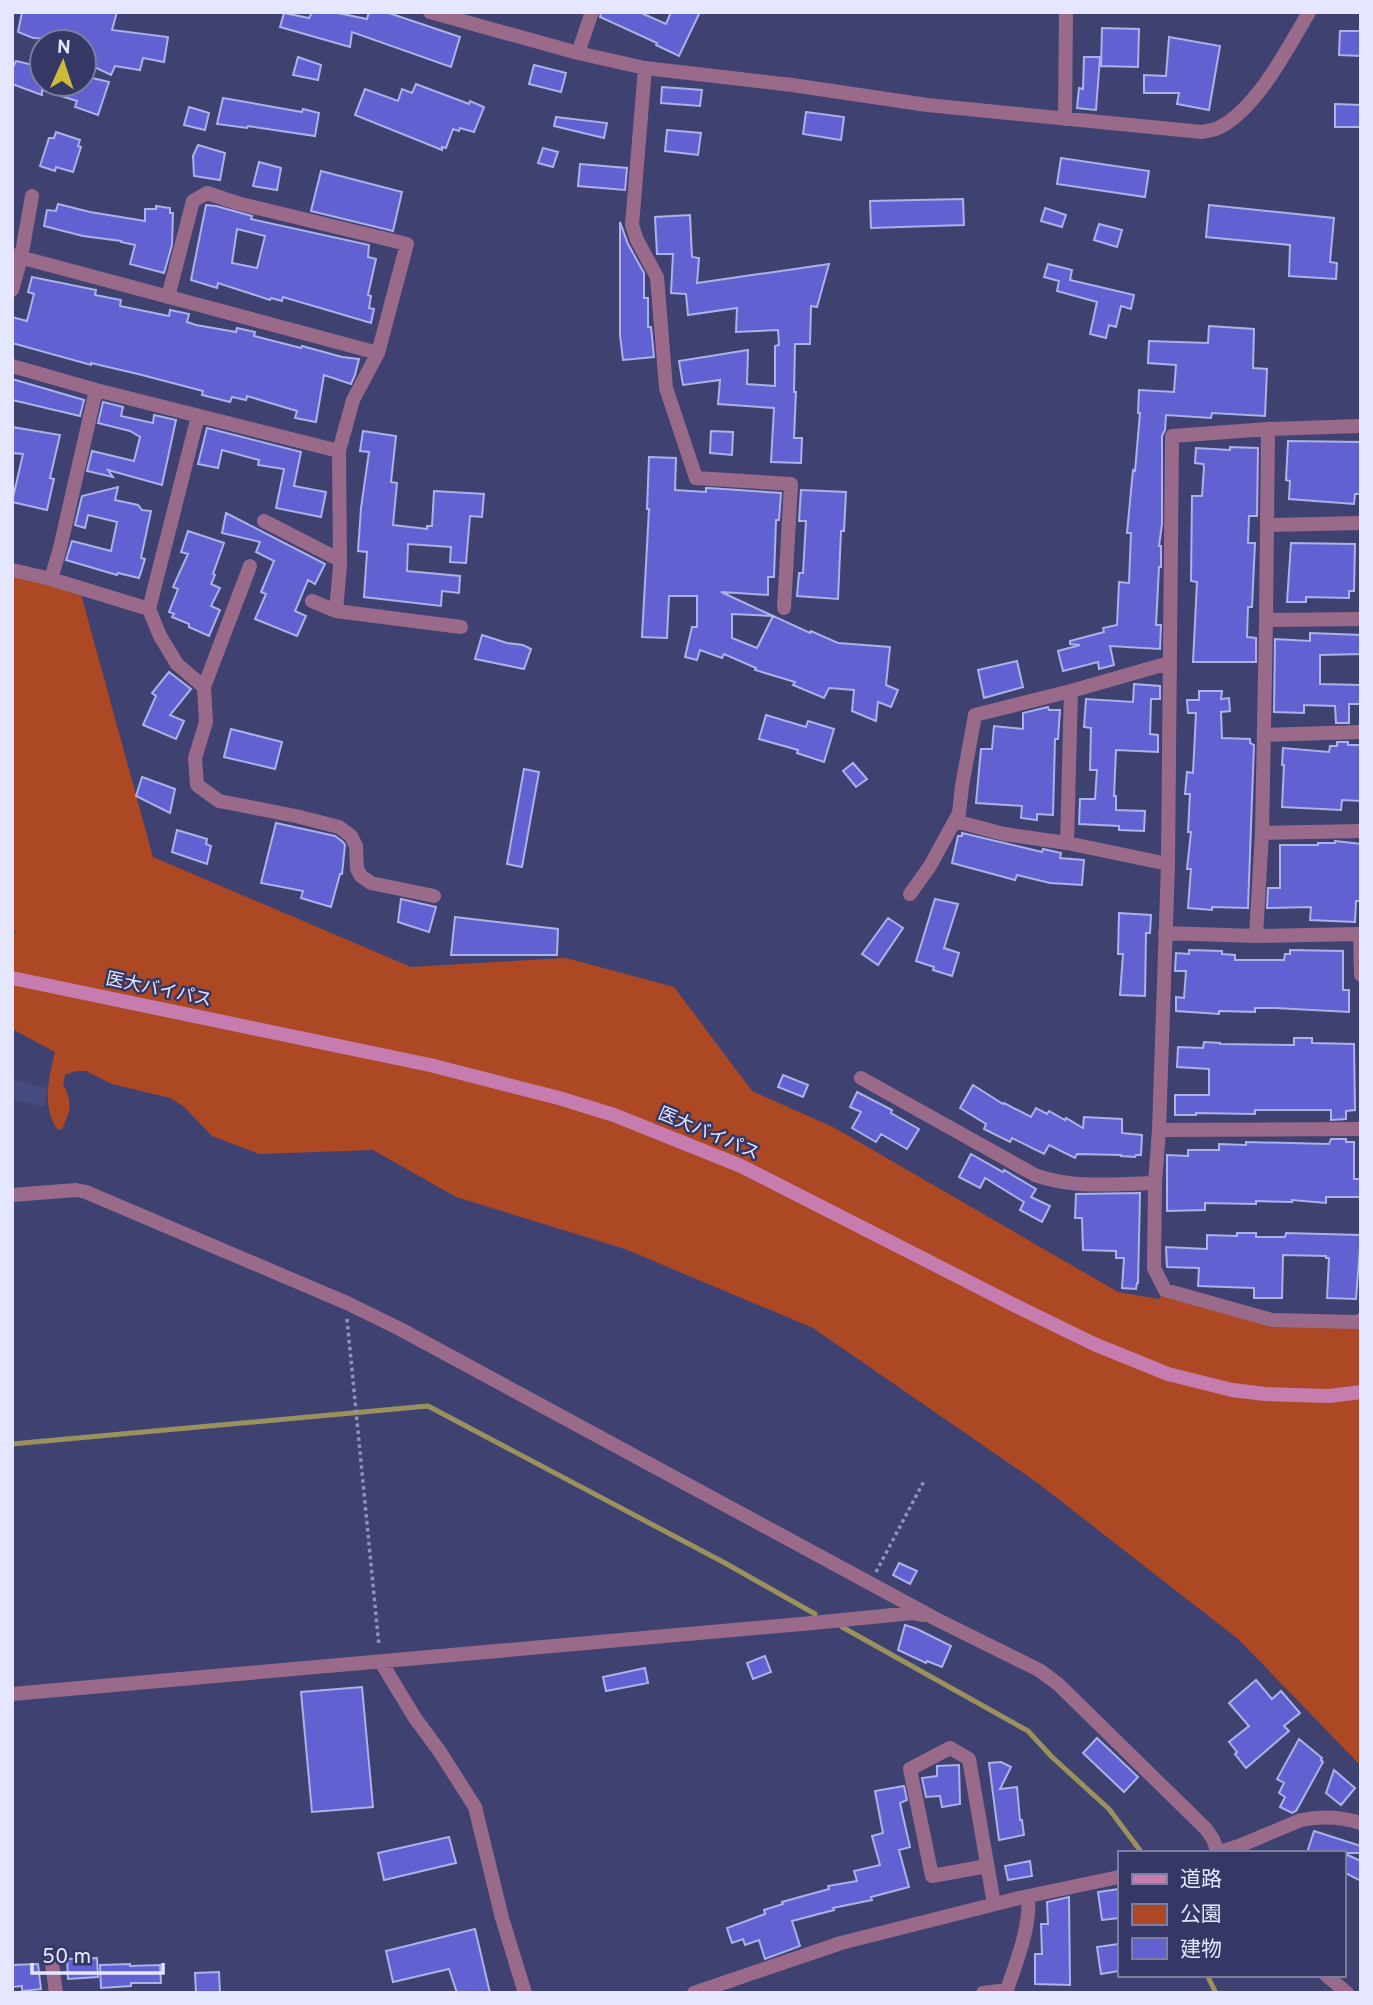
<svg xmlns="http://www.w3.org/2000/svg" width="1373" height="2005" viewBox="0 0 1373 2005" font-family="Overpass,'Noto Sans JP',sans-serif">
  <rect width="100%" height="100%" fill="#3f4271"/>
  <!-- built -->
  <path fill="#474a80" d="M12 1079 47 1088 45 1107 12 1099Z"/>
  <!-- green -->
  <path fill="#ac4824" d="M12 570 79 587 153 857 411 967 566 958 674 987 752 1091 833 1127 1118 1292 1159 1299 1165 1290 1220 1309 1361 1324V1766L1238 1639 1039 1484 813 1328 625 1249 456 1197 373 1150 259 1154 212 1136 183 1106 170 1098 112 1084 86 1071H76L65 1075 63 1084C73 1104 71 1109 62 1129L58 1130C41 1107 49 1077 55 1052L12 1029V937L16 932 12 928Z"/>
  <g fill="none" stroke-linecap="round" stroke-linejoin="round">
    <!-- stream -->
    <path stroke="#9a915d" stroke-width="5" d="M12 1444 428 1406 725 1563 815 1614
      M842 1627 1028 1731 1052 1757 1109 1809 1142 1853
      M1207 1975 1216 1993"/>
  </g>
  <!-- building -->
  <path fill="#6261d1" stroke="#abb1e9" stroke-width="2" fill-rule="evenodd" d="M22 12H117L112 30 168 37 164 62 143 58 140 70 115 66 111 75 84 62V42H61L62 39 33 38 18 32Z
    M312 12H333L367 19 369 12H386L460 37 451 67 352 32 350 47 280 27 284 13 309 18Z
    M601 12H639L666 24 671 12H700L679 56 656 45 657 43 600 17Z
    M1102 28 1139 29 1138 67 1101 66Z
    M1340 31H1361V56L1339 55Z
    M1169 37 1220 46 1209 110 1177 104 1179 93H1144V75L1166 76Z
    M298 57 321 65 318 80 293 75Z
    M1084 57H1100L1096 110 1077 108 1079 88 1083 89Z
    M16 61 42 67V84H84V76L109 82 98 115 75 107 77 101 42 90V95L12 84V69Z
    M534 65 566 73 561 92 529 84Z
    M416 84 469 104 470 101 484 107 474 132 460 128 459 131 453 129 446 148 442 147V150L355 115 365 89 398 101 402 89 412 93Z
    M662 87 702 90 700 106 661 103Z
    M223 98 302 112 303 109 319 113 315 136 248 126 247 128 217 124Z
    M1335 104 1361 105V127H1335Z
    M189 107 209 113 205 130 184 125Z
    M806 112 844 117 841 140 803 134Z
    M556 117 607 123 604 138 554 126Z
    M667 130 701 133 698 155 665 151Z
    M56 132 80 140 78 146 81 147 73 172 56 167 55 171 40 166 49 138H54Z
    M198 145 225 153 220 180 194 176 193 156Z
    M543 148 558 152 553 167 538 163Z
    M1061 158 1149 171 1145 197 1057 184Z
    M259 162 281 168 277 190 253 186Z
    M580 164 627 168 625 190 578 186Z
    M321 171 402 192 393 231 311 211Z
    M963 199 964 225 871 228 870 201Z
    M58 204 90 212 145 221V209H156V206L170 208V213H173L172 245 164 273 130 264 135 245 121 242V241L83 236 44 226 47 210 56 211Z
    M206 205 216 206 252 216 251 219 369 245 368 257 376 259 368 295 371 296 369 308 374 309 371 323 283 297 282 301 271 298 270 300 218 283 217 288 191 280ZM237 229 265 236 257 268 232 263Z
    M1209 205 1334 218 1330 262 1337 263 1336 279 1289 276 1290 245 1206 237Z
    M1045 208 1066 215 1062 227 1041 221Z
    M690 215 692 257 699 258 697 283 829 264 817 307 811 306 810 344H795L794 392H796L794 438H802L801 463 771 462 774 408 718 404 720 380 683 385 679 361 748 350 747 384 775 386V346L779 345 778 330 736 332 737 308 688 315 686 294 671 293 673 254H657L655 217Z
    M620 222 628 244 644 273V298H648V327H651L654 357 623 360 620 335Z
    M1099 224 1122 230 1117 247 1094 240Z
    M1048 264 1072 270 1070 280 1134 295 1131 309 1121 306 1116 327 1109 325 1106 338 1090 334 1097 302 1057 291 1059 281 1044 277Z
    M32 277 96 290 95 295 121 300 120 306 169 316 170 310 189 314 187 322 196 325 236 332 237 328 255 332 254 336 301 348 302 346 342 357 359 359 355 375 351 384 324 375 316 422 295 418 297 411 247 396 246 400 232 397 230 402 202 395 203 391 138 374 91 363V365L12 343V317L27 321 34 294 28 292Z
    M1209 326 1254 329 1253 368 1267 369 1265 416 1212 413 1211 418 1166 415 1165 430 1162 436V524L1159 546H1161V567H1159L1156 625H1161L1160 649 1110 646 1114 665 1099 669 1098 662 1063 671 1058 651 1080 645 1070 644V641L1104 632 1103 628 1117 625 1119 582 1129 583 1131 533H1127L1133 470 1135 471 1140 413H1138L1139 390 1174 392 1176 365 1148 363 1149 341 1208 343Z
    M12 379 84 400 80 416 12 400Z
    M103 402 123 407 121 416 153 423 154 415 176 420 162 485 108 470 113 477 87 471 92 451 134 461 140 437 130 431 98 423Z
    M12 427 60 435 50 478 54 479 47 510 12 502 23 454 12 453Z
    M207 428 301 452 294 486 326 492 321 517 276 508 284 469 258 465 259 460 222 450 218 468 198 464Z
    M363 431 396 436 391 482 397 483 393 525 427 529V526H432L434 491 484 494 482 517 470 516 466 563 450 562 451 547 408 544 407 571 460 576 459 593 442 591 441 606 364 597 367 552 358 551 361 508 369 452 360 451Z
    M711 431 733 432 732 455 710 453Z
    M1288 441 1361 442V494H1355L1354 504 1289 499 1290 481 1286 480Z
    M1230 447 1258 448 1257 516H1249L1248 543H1255L1252 607H1248L1247 637 1256 638V662H1193L1197 582 1191 581 1192 496H1202L1204 467 1203 464 1195 463 1196 448 1230 450Z
    M649 457 676 458 675 490 706 492V488H709L781 493 779 520H776L774 577H768V595L721 592 810 633 811 631 838 643 890 647 886 685 898 690 891 707 878 702 876 721 852 711 854 690 829 688 824 698 793 685 795 682 755 670 756 668 724 654 722 658 700 650 697 660 685 657 692 627H697V596H669L667 638 642 637 649 509H647ZM732 614 773 616 757 648 732 638Z
    M118 487 115 500 138 505 142 510 151 511 141 558 145 559 139 578 118 573 117 575 66 560 72 541 111 551 117 522 88 515 85 528 75 525 82 496Z
    M801 490 846 492 844 531H841L838 599 797 596 799 573H803L806 521H799Z
    M226 513 325 564 315 584 308 580 295 611 306 616 297 636 255 619 266 594 261 592 274 561 256 552 260 542 222 533Z
    M188 531 224 543 213 574 215 575 211 584 220 588 211 606 220 610 209 636 189 627V624L172 617 174 614 169 612 178 589 173 587 188 554 181 552Z
    M1291 543 1355 544 1354 591H1349V598L1306 597V602H1287Z
    M1310 633 1361 635V654L1320 655V684L1361 685V704H1349V723H1336L1335 706 1304 705V713L1274 712 1275 639 1310 641Z
    M482 635 507 643 523 645 531 649 524 669 475 659Z
    M1017 661 1023 687 984 698 978 670Z
    M169 672 191 689 170 715 184 721 176 739 143 725 156 696 152 693Z
    M1134 684 1160 686V699H1151L1150 734 1158 735V752L1116 750 1114 796H1116V810L1145 811 1144 831 1119 830V826L1079 824 1080 799H1095L1097 770H1090L1091 728 1084 727 1086 699 1133 702Z
    M1199 691H1222L1221 699 1229 698 1230 711 1221 712 1222 738 1250 739V743L1254 745 1248 908 1212 907V910L1188 908 1191 869H1187L1191 832H1188L1190 794H1185L1187 772 1193 773 1196 713H1188L1187 700H1199Z
    M1048 707 1049 710H1060L1058 739H1055L1053 815 1037 814V820L1021 818 1022 806 976 803 981 749H992L994 726 1023 729V713Z
    M766 715 806 727 808 721 834 729 824 762 797 753 798 750 759 739Z
    M231 729 282 742 275 769 224 757Z
    M1337 742H1348V745H1361V801L1342 800 1341 810 1282 807 1284 765H1282L1283 748 1329 752 1330 746H1337Z
    M853 763 867 779 856 787 843 771Z
    M524 769 539 772 522 867 507 864Z
    M142 777 175 789 170 813 136 796Z
    M276 823 335 836 343 842 345 845 342 874H340L331 907 301 898 303 891 261 883Z
    M177 830 207 839 206 844 211 846 207 864 172 852Z
    M962 833 1042 852 1043 849 1061 853 1060 858 1084 860 1082 885 1050 883 1017 875 1015 880 952 863 958 836H962Z
    M1335 841 1361 844V901H1356L1355 922 1310 920 1311 907 1267 908 1268 888H1280V845H1318V843H1335Z
    M401 899 436 907 429 932 398 922Z
    M935 899 958 904 944 948 959 953 952 976 933 970 934 967 916 961Z
    M1119 913 1151 915 1150 933H1146L1145 996 1120 995 1123 954H1118Z
    M455 917 558 929 557 955H451Z
    M888 918 903 928 878 965 862 954Z
    M1189 950 1222 951V954L1235 955V960H1284L1285 954H1290V950L1343 951V990H1349V1012L1275 1008H1255V1012L1219 1011V1014L1176 1011V997L1184 998 1186 971H1175L1176 953 1189 954Z
    M1294 1038H1312V1043L1354 1044 1355 1110 1346 1111V1119L1331 1120V1110H1255V1114L1196 1113V1115H1175V1095H1209V1069L1177 1067 1178 1047 1203 1048 1204 1042 1220 1043V1044L1294 1045Z
    M783 1075 808 1085 803 1097 778 1087Z
    M973 1085 1003 1104 1004 1103 1031 1117 1036 1108 1047 1114 1049 1111 1065 1120 1066 1118 1083 1128 1084 1117 1122 1119V1133L1142 1135 1141 1155H1136L1135 1157 1121 1156V1155L1077 1154 1075 1158 1049 1145 1044 1154 1012 1138 1010 1142 984 1129 986 1124 960 1108Z
    M857 1092 892 1110 891 1113 919 1129 907 1149 881 1134 876 1142 852 1128 861 1112 850 1107Z
    M1331 1139H1346V1142H1354V1179H1360V1197H1326V1203L1292 1200V1202L1256 1201V1204L1205 1203V1210L1167 1211V1155L1188 1156V1150H1219V1144L1246 1145V1142L1329 1144Z
    M971 1154 1003 1172 1004 1170 1036 1189 1031 1197 1050 1206 1042 1222 1020 1210 1024 1202 985 1178 980 1188 959 1177Z
    M1140 1193 1138 1283H1137L1136 1289 1122 1288 1124 1258H1116V1251L1083 1250 1082 1218H1075L1076 1194Z
    M1237 1233H1256V1237H1285L1286 1233 1361 1235 1356 1299 1327 1298 1329 1258H1326V1256L1283 1255 1282 1298H1254V1288L1198 1286 1199 1268 1167 1267 1166 1247 1207 1249V1235L1237 1236Z
    M899 1563 917 1571 910 1584 893 1575Z
    M905 1625 917 1629 951 1646 942 1667 927 1661 926 1663 898 1650Z
    M765 1656 771 1672 753 1679 747 1663Z
    M645 1668 648 1683 606 1691 603 1677Z
    M1256 1680 1272 1699 1281 1691 1300 1713 1284 1726 1289 1731 1246 1768 1235 1754 1237 1752 1229 1742 1249 1726 1229 1703Z
    M362 1687 373 1807 312 1812 301 1692Z
    M1097 1738 1138 1777 1124 1792 1083 1753Z
    M1299 1739 1322 1758 1321 1760 1323 1762 1296 1811 1292 1813 1280 1807 1285 1797 1279 1793 1284 1783 1277 1779Z
    M1001 1762 1011 1767 1000 1789 1017 1787 1020 1820H1022L1024 1835 999 1840 989 1763Z
    M959 1765 960 1804 942 1807 940 1796 926 1797 922 1778 937 1776V1766Z
    M1334 1770 1355 1788 1341 1805 1326 1793Z
    M904 1786 907 1800 900 1803 910 1847 899 1850 909 1887 871 1897 872 1900 833 1908 834 1910 792 1921 800 1946 765 1959 759 1940 745 1945 743 1939 732 1943 727 1928 765 1914 764 1910 783 1904 782 1902 829 1889 828 1886 857 1881 854 1871 880 1865 872 1836 883 1833 875 1791Z
    M1314 1831 1361 1846V1853H1343L1361 1861V1881L1343 1872V1853H1307Z
    M449 1837 456 1863 384 1880 378 1853Z
    M1030 1861 1032 1876 1008 1880 1005 1866Z
    M1119 1889V1918L1102 1920 1098 1892Z
    M1069 1897 1070 1985 1035 1984V1954H1042L1041 1924H1048L1047 1902Z
    M475 1929 490 1993H457L449 1969 393 1982 386 1951Z
    M1119 1944V1971L1101 1974 1097 1947Z
    M97 1958 98 1977 68 1979 67 1959Z
    M38 1964 41 1989 22 1991V1986L12 1987V1965Z
    M130 1964V1966L160 1965 161 1983H131V1986L101 1988 100 1965Z
    M219 1972 220 1993H196L195 1973Z"/>
  <g fill="none" stroke-linecap="round" stroke-linejoin="round">
    <!-- path -->
    <path stroke="#9093b7" stroke-width="3.5" stroke-dasharray="3.5 3.5" stroke-linecap="butt" d="M347 1319 379 1646
      M876 1572 924 1481"/>
    <!-- street -->
    <path stroke="#9a6a8b" stroke-width="14" d="M430 12 578 53 645 68 792 85 927 105 1202 132C1207 131 1214 130 1218 128 1256 110 1288 48 1309 12
      M578 53 592 12
      M645 68 632 225 637 240 657 277 666 388 696 478 791 484 784 608
      M1065 119 1066 12
      M12 255 378 353
      M12 290 21 258 32 196
      M168 297 193 201 207 193 237 203 407 244 378 353 353 400 339 451 340 566 336 611
      M12 366 96 390 339 451
      M1361 426 1268 429 1172 436 1168 864 1159 1130 1155 1183 1154 1268 1165 1290 1272 1320 1357 1322 1361 1320
      M264 521 340 560
      M1267 525 1361 523
      M12 570 51 579 149 609 160 636 177 664 204 687 206 722 195 758 197 785 219 801 296 816 339 827 351 836 356 846 357 869 361 876 371 883 434 896
      M51 579 60 548 96 390
      M312 601 336 611 461 627
      M149 609 198 416
      M1266 620 1361 619
      M204 687 250 566
      M1264 735 1361 732
      M955 821 1004 834 1067 843 1168 864
      M1262 833 1361 831
      M1067 843 1071 691
      M910 894 930 866 959 813 962 786 975 715 1071 691 1169 663
      M1165 933 1256 936 1361 934
      M1360 934 1361 975
      M1256 936 1262 833 1266 620 1268 429
      M861 1078 1035 1175C1073 1189 1114 1184 1155 1183
      M1159 1130 1361 1129
      M12 1195 76 1190 86 1192 347 1303 400 1329 936 1619 1039 1670 1058 1684 1206 1829 1213 1839 1218 1853
      M381 1662 415 1718 440 1752 475 1807 502 1918 525 1993
      M12 1694 813 1623 912 1613 924 1615
      M1216 1853 1239 1846 1301 1820C1321 1816 1341 1817 1361 1823
      M987 1866 932 1876 910 1769 950 1748 969 1759 994 1904
      M51 1956 56 1993
      M1326 1975 1347 1993
      M694 1993 841 1943 1019 1898 1119 1877
      M983 1993 1007 1990
      M1006 1993C1016 1962 1031 1928 1028 1896"/>
    <!-- secondary -->
    <path stroke="#c77caf" stroke-width="14" d="M12 978 430 1065 559 1098 614 1115 741 1166 1016 1306 1094 1344 1168 1374 1232 1390 1265 1394 1329 1396 1361 1392"/>
  </g>
  <g text-anchor="middle" stroke-width="5" stroke-linejoin="round" paint-order="stroke">
    <!-- street labels -->
    <g font-size="18" fill="#e4e7ff" stroke="#353765">
      <text transform="translate(159 989) rotate(12)" y="6">医大バイパス</text>
      <text transform="translate(709 1133) rotate(23)" y="6">医大バイパス</text>
    </g>
  </g>
  <!-- border -->
  <rect width="1373" height="2005" fill="none" stroke="#e4e7ff" stroke-width="28"/>
  <!-- legend -->
  <rect x="1118" y="1851" width="228" height="126" fill="#353765" stroke="#7b7da3" stroke-width="2"/>
  <rect x="1132" y="1874" width="35" height="10" fill="#c77caf" stroke="#7b7da3" stroke-width="2"/>
  <text x="1180" y="1886" font-size="21" fill="#e4e7ff">道路</text>
  <rect x="1132" y="1904" width="35" height="21" fill="#ac4824" stroke="#7b7da3" stroke-width="2"/>
  <text x="1180" y="1921" font-size="21" fill="#e4e7ff">公園</text>
  <rect x="1132" y="1938" width="35" height="21" fill="#6261d1" stroke="#7b7da3" stroke-width="2"/>
  <text x="1180" y="1956" font-size="21" fill="#e4e7ff">建物</text>
  <!-- north arrow -->
  <g transform="translate(63 63) rotate(3)"><circle r="33" fill="#353765" stroke="#7b7da3" stroke-width="2"/>
  <path d="M0-5L12 26L0 18L-12 26Z" fill="#ceb938"/>
  <text y="-10" font-size="19" font-weight="bold" text-anchor="middle" fill="#e4e7ff">N</text>
  </g>
  <!-- scale -->
  <path d="M32 1963v10h131v-10" fill="none" stroke="#e4e7ff" stroke-width="3.5"/>
  <text x="42" y="1963" font-size="21" fill="#e4e7ff" stroke="#353765" stroke-width="5" paint-order="stroke">50 m</text>
</svg>
